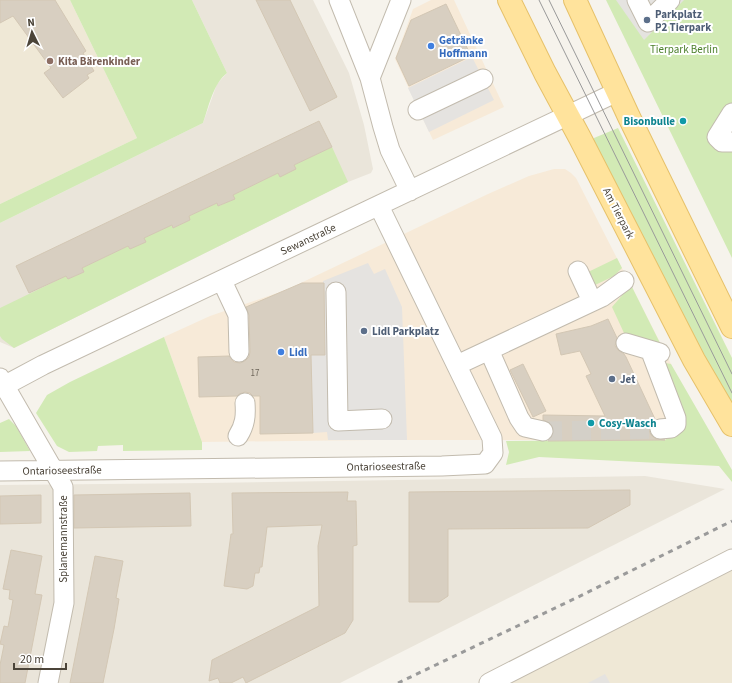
<svg xmlns="http://www.w3.org/2000/svg" width="732" height="683" viewBox="0 0 732 683" font-family="'Source Sans 3',sans-serif">
  <rect width="100%" height="100%" fill="#f6f3ec"/>
  <!-- residential -->
  <path fill="#eae5da" d="M192 0H313L349 73 364 125 373 169 371 173 348 182 14 348 0 342V223L203 123 217 84 227 73Z
    M645 476 725 489 340 683H0V485L206 483Z"/>
  <!-- commercial -->
  <path fill="#f7ead8" d="M431 0H454L504 107 433 140 395 59 413 9Z
    M554 169H565L571 173 576 178 671 364 681 407V429L665 440H373L202 442 164 337 210 316 286 290 488 194 529 176Z"/>
  <!-- education -->
  <path fill="#efe8d6" d="M0 0H70L137 138 0 204Z
    M732 569V683H509Z"/>
  <!-- green -->
  <path fill="#d2eab5" d="M70 0H192L227 73C213 84 209 106 203 123L0 223V204L137 138Z
    M606 0H732V258Z
    M618 128 732 358V408L699 353 593 141 594 138Z
    M332 147 348 182 14 348 2 339 0 336V308L66 276 68 279 84 272 82 268 128 246 130 249 145 242 144 238 171 225 173 228 190 220 189 216 217 203 219 206 234 199 233 195 278 173 280 177 294 165Z
    M617 258 622 268 614 276 593 286 586 273Z
    M631 285 661 345 624 333 612 307Z
    M164 337 202 442V450L123 451V445L98 446 97 451 69 452 57 446 36 413 47 395 70 382Z
    M660 362 671 364 732 470V482L719 466 539 457 506 465 509 452 506 441 665 440 681 429Z
    M9 419 16 426 30 451 0 452V423Z"/>
  <!-- parking -->
  <path fill="#e5e3e0" d="M616 0H684L644 40Z
    M472 57 494 100 429 132 408 88Z
    M368 263 374 274 385 269 402 307 407 440H328L327 432 313 433 311 355 325 354 323 281Z
    M605 674 610 683H588Z"/>
  <!-- building -->
  <path fill="#d8cfc1" stroke="#d3c7b4" d="M0 0H55L86 51 83 53 94 71 87 75 89 78 63 98 44 73 51 68 13 16 0 23Z
    M256 0H290L337 97 310 111Z
    M446 4 471 56 409 86 396 58 411 20Z
    M319 121 332 147 294 165 296 169 280 177 278 173 233 195 235 199 218 206 217 203 189 216 190 220 173 228 172 225 144 238 146 242 130 249 128 246 82 268 84 272 68 279 66 276 29 293 16 266Z
    M302 283H324L325 355H311L313 433 260 434V396H253L250 393 245 392 239 394 237 396 199 397 198 357 229 356 234 362 240 363 245 361 249 357 250 352 249 315 246 307Z
    M608 319 617 338 615 346 618 350 624 354 626 357 655 419 650 425 649 430 651 435 656 439 665 440 548 441 551 438 554 434V428L550 423 543 420V415L605 416 586 376 591 374 580 351 561 355 556 334 591 326Z
    M523 364 546 411 533 417 510 370Z
    M630 490V505L588 528 448 529V596L439 602H409V492Z
    M348 492 347 501H356L357 545 353 546V620L345 633 246 683 243 677 231 683H220L218 678 209 681 212 660 319 606 318 546 322 525 267 527 262 567H260L259 573H255L253 586 247 589 224 586 231 534H233L232 493Z
    M190 493 191 526 74 528V495Z
    M41 495V523L0 524V496Z
    M11 550 42 556 35 594 42 595 25 683H0V665L4 645 0 644 4 626 8 627 13 600 9 599 10 590 3 589Z
    M95 556 123 561 116 598 119 599 114 629 103 683H70Z"/>
  <g fill="none" stroke-linecap="round" stroke-linejoin="round">
    <!-- minor-tunnel -->
    <path stroke="#d4d0c8" stroke-width="19" stroke-dasharray="19 10" stroke-linecap="butt" d="M543 431 660 429"/>
    <!-- minor casing -->
    <g stroke="#c2bbae" stroke-width="21">
      <path id="minor" d="M339 0 370 78 383 127 390 150 410 191
        M637 0 648 22 670 0
        M370 78 401 0
        M418 110 483 79
        M732 113 717 137 722 142H732
        M578 271 592 301
        M222 281 238 315 239 352
        M336 292 338 421 382 419
        M626 343 660 353
        M489 350 519 418 525 427 543 431
        M651 352 676 418V424L671 428 660 429
        M457 365 602 297 624 281
        M0 378 63 487 64 603 48 683
        M0 388 43 365 617 92
        M238 436C245 425 246 416 245 403
        M0 471 442 466 485 464 493 453 492 438 379 206
        M489 683 732 559"/>
    </g>
    <!-- major casing -->
    <g stroke="#e6c16a" stroke-width="24">
      <path id="major" d="M509 0 545 73 580 138 694 360 732 425
        M575 0 629 117 732 327"/>
    </g>
    <!-- minor -->
    <use href="#minor" stroke="#fff" stroke-width="19"/>
    <!-- major -->
    <use href="#major" stroke="#ffe39c" stroke-width="22"/>
    <!-- tram -->
    <path stroke="#9a9a9a" stroke-width="1" d="M539 0 732 393
      M549 0 732 374"/>
    <!-- rail -->
    <path stroke="#9a9a9a" stroke-width="3" stroke-dasharray="5 5" stroke-linecap="butt" d="M398 683 576 598 732 521"/>
  </g>
  <!-- markers -->
  <g fill="#5c6f8a" stroke="#fff" stroke-width="1.5">
    <circle cx="647" cy="20" r="4"/>
    <circle cx="364" cy="331" r="4"/>
    <circle cx="612" cy="379" r="4"/>
  </g>
  <g fill="#3f7fe0" stroke="#fff" stroke-width="1.5">
    <circle cx="431" cy="46" r="4"/>
    <circle cx="281" cy="352" r="4"/>
  </g>
  <circle fill="#8d6e63" stroke="#fff" stroke-width="1.5" cx="50" cy="61" r="4"/>
  <g fill="#0f9aa8" stroke="#fff" stroke-width="1.5">
    <circle cx="683" cy="121" r="4"/>
    <circle cx="591" cy="423" r="4"/>
  </g>
  <g text-anchor="middle" stroke-width="4" stroke-linejoin="round" paint-order="stroke">
    <!-- number labels -->
    <g font-size="9" fill="#6e675b">
      <text x="255" y="376">17</text>
    </g>
    <!-- service labels -->
    <g font-size="11" font-weight="bold" fill="#4e5e75" stroke="#fff" text-anchor="start">
      <text x="655" y="18">Parkplatz<tspan x="655" dy="13">P2 Tierpark</tspan></text>
      <text x="372" y="335">Lidl Parkplatz</text>
      <text x="620" y="383">Jet</text>
    </g>
    <!-- shop labels -->
    <g font-size="11" font-weight="bold" fill="#366cbe" stroke="#fff" text-anchor="start">
      <text x="439" y="44">Getränke<tspan x="439" dy="13">Hoffmann</tspan></text>
      <text x="289" y="356">Lidl</text>
    </g>
    <!-- park labels -->
    <g font-size="11" fill="#4a7f2a" stroke="#fff">
      <text x="684" y="53">Tierpark Berlin</text>
    </g>
    <!-- education labels -->
    <g font-size="11" font-weight="bold" fill="#785e54" stroke="#fff" text-anchor="start">
      <text x="58" y="65">Kita Bärenkinder</text>
    </g>
    <!-- culture labels -->
    <g font-size="11" font-weight="bold" fill="#0d838f" stroke="#fff" text-anchor="end">
      <text x="675" y="125">Bisonbulle</text>
      <text x="599" y="427" text-anchor="start">Cosy-Wasch</text>
    </g>
    <!-- street labels -->
    <g font-size="11" fill="#4b4439" stroke="#fff">
      <text transform="translate(619 213) rotate(63)" y="4">Am Tierpark</text>
      <text transform="translate(308 239) rotate(-25)" y="4">Sewanstraße</text>
      <text transform="translate(386 466) rotate(-1)" y="4">Ontarioseestraße</text>
      <text transform="translate(62 470) rotate(-1)" y="4">Ontarioseestraße</text>
      <text transform="translate(63 539) rotate(-90)" y="4">Splanemannstraße</text>
    </g>
  </g>
  <!-- north arrow -->
  <g transform="translate(32 32) rotate(355)" stroke="#ffffff" stroke-width="3" paint-order="stroke">
  <path d="M0-3L7 15L0 10L-7 15Z" fill="#4b4439"/>
  <text y="-6" font-size="11" font-weight="bold" text-anchor="middle" fill="#4b4439">N</text>
  </g>
  <!-- scale -->
  <path d="M14 663v6h52v-6" fill="none" stroke="#4b4439" stroke-width="2"/>
  <text x="20" y="663" font-size="12" fill="#4b4439" stroke="#ffffff" stroke-width="3" paint-order="stroke">20 m</text>
</svg>
